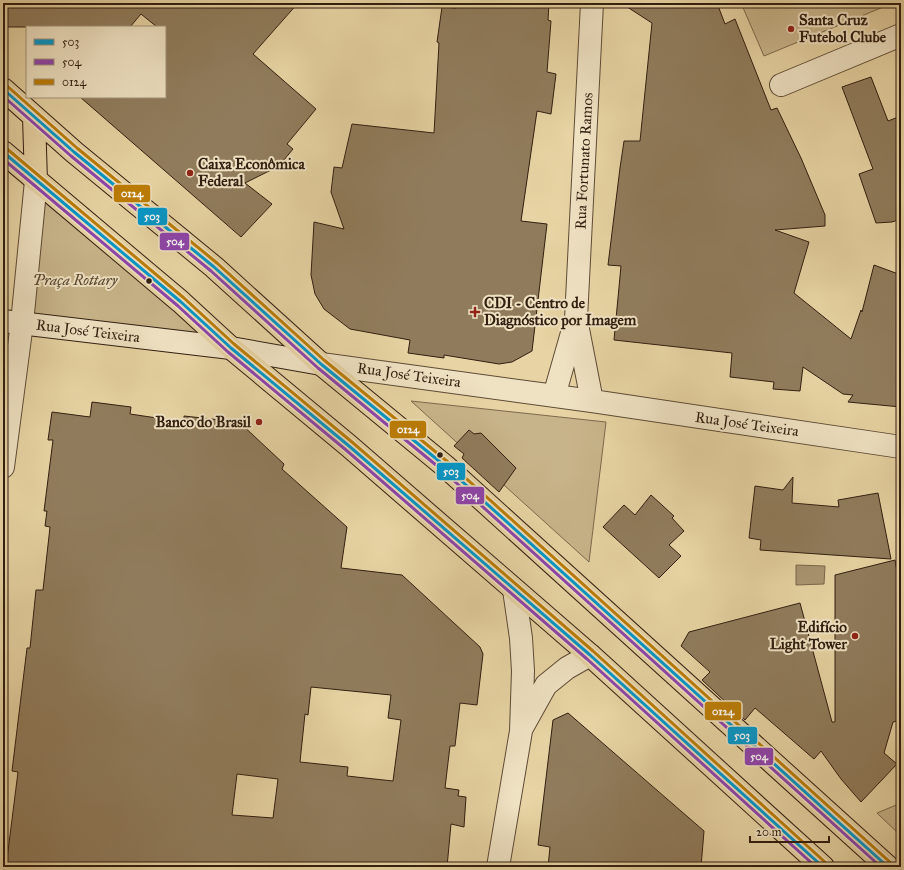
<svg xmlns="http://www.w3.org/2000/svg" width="904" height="870" viewBox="0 0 904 870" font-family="'IM FELL Great Primer',serif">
  <rect width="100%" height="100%" fill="#e7d3a3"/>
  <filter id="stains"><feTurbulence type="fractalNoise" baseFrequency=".005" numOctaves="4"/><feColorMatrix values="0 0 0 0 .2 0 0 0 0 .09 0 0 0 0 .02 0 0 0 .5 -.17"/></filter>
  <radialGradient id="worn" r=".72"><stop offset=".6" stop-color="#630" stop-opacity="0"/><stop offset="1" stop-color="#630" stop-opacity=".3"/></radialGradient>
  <!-- green -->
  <path fill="#c8b48a" stroke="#7c694d" d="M741 3H893L764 56Z
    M41 191 209 336 26 320Z
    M411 401 606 422 589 562Z
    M901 803V836L877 813Z"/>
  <!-- water -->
  <path fill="#a99571" stroke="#79654a" d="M796 565 825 566 824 584 796 585Z"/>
  <!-- building -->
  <path fill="#907c5c" stroke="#311e10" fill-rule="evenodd" d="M3 3H298L253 54 316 109 287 144 293 149 279 166 245 183 272 204 241 237 80 97H165V27H157L141 14 130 27H3Z
    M457 3H549L548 20 551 21 547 72 556 74 551 114 537 111 521 221 547 224 532 351 512 362 499 364 444 355V358L408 353 410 340 350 329 324 309 315 294 311 275 314 222 344 229 331 192 334 167 342 168 352 124 434 133 439 43 437 42 442 7 456 8Z
    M621 3H717L725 24 735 19 771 110 777 108 801 158 825 215V226L775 230 809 242 794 293 851 339 861 310 862 312 874 265 901 275V407L848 402 853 395 843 394 803 367 800 391 773 389 774 382 730 377 732 353 614 340 621 266 608 265 620 168 624 141H640L652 23Z
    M871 77 888 121 901 116V219L892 222 876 223 859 174 873 169 842 87Z
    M92 402 131 407 130 414 184 422V416L239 422 284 464 282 469 347 527 341 568 402 575 480 647 483 654 477 705 460 703 455 746H450L445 788 459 790 458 796 466 797 464 827 451 824 447 867H6L18 772 12 771 27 648H30L36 590H43L50 527 45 526 47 511H44L53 440H48L52 412 90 417ZM311 687 391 695 388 718 401 720 393 781 347 776 348 767 300 762 305 714 308 715ZM237 774 278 779 273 818 232 815Z
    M469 430 474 434 481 433 516 468 499 492 462 458 464 454 454 446Z
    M793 477 792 503 839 507 838 500 878 493 891 559 760 550 761 540 749 538 755 486 783 490Z
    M651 495 674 516 672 518 684 531 669 545 681 556 659 578 603 527 624 505 635 515Z
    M895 560 897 572 901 571V720L893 722 884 753 897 764 861 802 841 779 821 751 814 759 755 708 745 720 702 680 710 672 681 646 689 632 800 603 832 722H835V575Z
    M568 713 704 831 701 867H548L550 847 538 845 553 720Z"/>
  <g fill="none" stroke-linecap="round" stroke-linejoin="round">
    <!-- street casing -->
    <g stroke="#5e4b35" stroke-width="24">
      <path id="street" d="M781 85 901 35
        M577 324 592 401
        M321 364 592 401 901 447
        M554 396 576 319 592 3
        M3 467 22 323 36 181
        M522 728 546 685 567 668 590 655
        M498 867 521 731 523 671 521 638 514 590"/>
    </g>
    <!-- secondary casing -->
    <g stroke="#311e10" stroke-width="24">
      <path id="secondary" d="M3 321 231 348 321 364"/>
    </g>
    <!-- primary casing -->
    <g stroke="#311e10" stroke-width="24">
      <path id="primary" d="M3 89 74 152 214 267 321 364 445 466 888 867
        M34 117 36 181
        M3 152 181 302 231 348 349 446 590 655 823 867"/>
    </g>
    <!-- street -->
    <use href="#street" stroke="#efe2c3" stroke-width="22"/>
    <!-- secondary -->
    <use href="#secondary" stroke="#efe2c3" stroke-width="22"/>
    <!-- primary -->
    <use href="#primary" stroke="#e7d3a3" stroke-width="22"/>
    <!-- bus-1 casing -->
    <g stroke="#efe2c3" stroke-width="6">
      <path id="bus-1" d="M3 89 74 152 214 267 321 364 445 466 888 867
        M3 152 181 302 231 348 349 446 590 655 823 867"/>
    </g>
    <!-- bus-2 casing -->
    <g stroke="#efe2c3" stroke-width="6">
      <path id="bus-2" d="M3 96 71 156 211 271 318 368 442 470 881 867
        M3 159 178 306 228 352 346 450 587 659 816 867"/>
    </g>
    <!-- bus-3 casing -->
    <g stroke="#efe2c3" stroke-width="6">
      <path id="bus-3" d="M6 85 77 148 217 263 324 360 448 462 891 863
        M6 148 184 298 234 344 352 442 593 651 826 863"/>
    </g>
    <!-- bus-1 -->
    <use href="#bus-1" stroke="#0298cc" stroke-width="3"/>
    <!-- bus-2 -->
    <use href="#bus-2" stroke="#8e44ad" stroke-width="3"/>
    <!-- bus-3 -->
    <use href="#bus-3" stroke="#bc7d05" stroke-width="3"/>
  </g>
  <!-- markers -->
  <g fill="#8f2418" stroke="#efe2c3" stroke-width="1.5">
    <circle cx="791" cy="29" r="4"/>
    <circle cx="190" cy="173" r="4"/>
    <path d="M473 306h4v4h4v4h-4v4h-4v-4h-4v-4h4z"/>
    <circle cx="259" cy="422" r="4"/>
    <circle cx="855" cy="636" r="4"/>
  </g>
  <g fill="#311e10" stroke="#efe2c3" stroke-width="1.5">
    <circle cx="149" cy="281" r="3.5"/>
    <circle cx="440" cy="455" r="3.5"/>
  </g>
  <g text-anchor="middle" stroke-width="4" stroke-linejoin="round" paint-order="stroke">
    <!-- poi labels -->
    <g font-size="15" font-weight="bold" fill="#311e10" stroke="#efe2c3" text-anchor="start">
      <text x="799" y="25">Santa Cruz<tspan x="799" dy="17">Futebol Clube</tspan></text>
      <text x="198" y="169">Caixa Econômica<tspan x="198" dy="17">Federal</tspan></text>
      <text x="484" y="308">CDI - Centro de<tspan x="484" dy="17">Diagnóstico por Imagem</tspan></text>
      <text x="251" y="427" text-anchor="end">Banco do Brasil</text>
      <text x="847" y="632" text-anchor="end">Edifício<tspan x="847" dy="17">Light Tower</tspan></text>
    </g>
    <!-- street labels -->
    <g font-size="15" fill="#311e10" stroke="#efe2c3">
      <text transform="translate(584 161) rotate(-87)" y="5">Rua Fortunato Ramos</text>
      <text transform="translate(88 331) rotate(7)" y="5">Rua José Teixeira</text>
      <text transform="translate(409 375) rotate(8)" y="5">Rua José Teixeira</text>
      <text transform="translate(747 424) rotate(8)" y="5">Rua José Teixeira</text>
    </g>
    <!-- park labels -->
    <g font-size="15" font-style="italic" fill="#57442e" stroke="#efe2c3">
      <text x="75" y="285">Praça Rottary</text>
    </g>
  </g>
  <g stroke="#efe2c3" stroke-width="1.5">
    <rect x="113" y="184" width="38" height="19" rx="4" fill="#bc7d05"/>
    <rect x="137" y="207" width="31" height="19" rx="4" fill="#0298cc"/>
    <rect x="159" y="232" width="31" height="19" rx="4" fill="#8e44ad"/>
    <rect x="389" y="420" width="38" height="19" rx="4" fill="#bc7d05"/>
    <rect x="436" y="462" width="30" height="19" rx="4" fill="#0298cc"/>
    <rect x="455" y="486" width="30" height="19" rx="4" fill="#8e44ad"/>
    <rect x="704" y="701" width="38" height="20" rx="4" fill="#bc7d05"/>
    <rect x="727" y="726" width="31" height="19" rx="4" fill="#0298cc"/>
    <rect x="744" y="747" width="30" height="19" rx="4" fill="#8e44ad"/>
  </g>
  <g font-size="11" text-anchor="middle" font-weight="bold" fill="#fff">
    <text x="132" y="197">0124</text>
    <text x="152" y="220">503</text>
    <text x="175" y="245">504</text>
    <text x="408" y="433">0124</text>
    <text x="451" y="475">503</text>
    <text x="470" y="499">504</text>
    <text x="723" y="715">0124</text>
    <text x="742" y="739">503</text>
    <text x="759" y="760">504</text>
  </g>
  <!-- margin -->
  <rect width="904" height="870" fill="none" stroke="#e7d3a3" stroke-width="16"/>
  <rect x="4" y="4" width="896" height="862" fill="none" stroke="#311e10" stroke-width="2"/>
  <rect x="8" y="8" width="888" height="854" fill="none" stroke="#311e10"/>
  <!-- legend -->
  <rect x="26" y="26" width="140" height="72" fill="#efe2c3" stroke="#a3947b"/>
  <rect x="34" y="39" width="20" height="6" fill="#0298cc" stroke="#a3947b"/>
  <text x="62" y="46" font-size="12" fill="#311e10">503</text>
  <rect x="34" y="59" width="20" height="6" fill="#8e44ad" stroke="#a3947b"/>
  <text x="62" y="66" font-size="12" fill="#311e10">504</text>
  <rect x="34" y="79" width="20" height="6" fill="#bc7d05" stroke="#a3947b"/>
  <text x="62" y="86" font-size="12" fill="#311e10">0124</text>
  <!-- scale -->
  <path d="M750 836v6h79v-6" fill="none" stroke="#311e10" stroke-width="2"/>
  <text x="756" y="836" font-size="12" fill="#311e10" stroke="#efe2c3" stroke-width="3" paint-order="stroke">20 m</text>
  <rect width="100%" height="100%" filter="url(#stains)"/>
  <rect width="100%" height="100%" fill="url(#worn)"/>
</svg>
